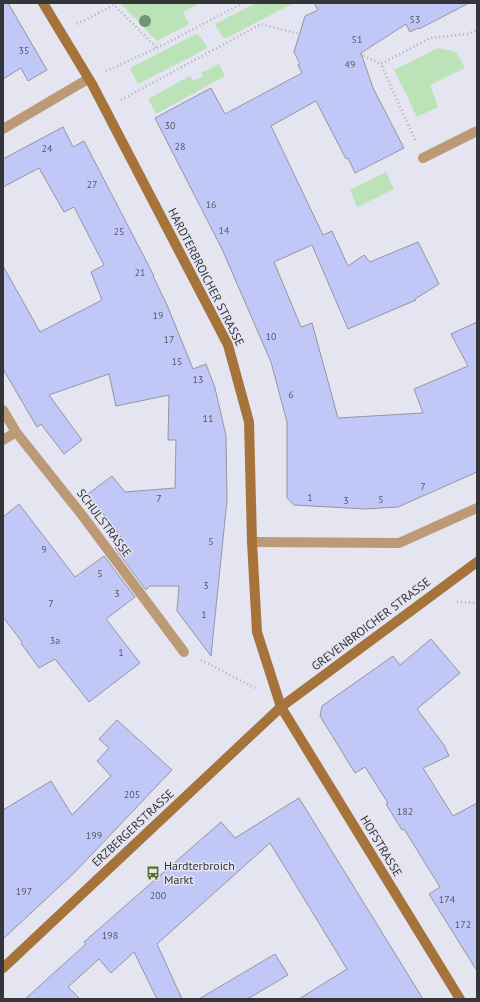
<svg xmlns="http://www.w3.org/2000/svg" width="480" height="1002" viewBox="0 0 480 1002" font-family="'PT Sans',sans-serif">
  <rect width="100%" height="100%" fill="#e4e5f1"/>
  <!-- green -->
  <path fill="#bbe3b7" d="M120 3H201L183 12 189 24 157 41Z
    M256 3H294L224 39 215 24Z
    M196 34 200 37 207 46 206 49 138 84 130 68Z
    M438 48 456 52 465 68 430 85 438 107 417 117 394 70Z
    M219 64 225 76 156 114 148 99 190 76 193 81 203 76 201 73Z
    M386 172 394 189 357 207 350 190Z"/>
  <!-- building -->
  <path fill="#c1c8f7" stroke="#9496a1" d="M3 3H8L47 70 28 81 21 68 3 79Z
    M314 3H469L419 29 418 28 410 32 406 24 361 53 373 88 404 148 355 173 348 158 346 159 316 101 271 126 323 235 332 231 348 266 364 255 370 262 418 242 439 284 415 299 416 300 348 329 312 245 274 262 301 327 312 323 338 418 423 413 414 389 468 366 451 334 477 322V472L398 507 365 509 294 505 287 498V422L271 362 222 249 155 118 211 88 225 114 302 73 298 65 300 64 294 52 305 16 318 10Z
    M63 127 73 147 84 141 154 276H153L167 305 193 369 206 364 215 388 226 436 227 500 211 656 177 611 179 586H150L146 590 115 548 124 541 88 494 112 476 125 492 175 488 176 440H168L169 395 116 406 109 374 49 395 82 440 64 454 41 424 37 427 3 369V266L40 332 102 300 91 272 104 265 74 207 64 212 39 168 3 187V159Z
    M19 504 75 577 104 556 135 597 106 619 140 663 89 702 55 659 39 668 21 643 22 642 3 617V517Z
    M431 639 460 673 417 709 444 745 449 756 423 768 453 816 477 803V971L429 894 440 887 404 829 402 830 386 804 388 803 365 767 355 773 320 716 322 706 393 656 400 665Z
    M117 720 172 770 75 872 3 939V810L51 781 72 815 111 776 97 761 109 748 99 739Z
    M299 798 423 999H299L347 969 270 843 157 944 182 999H157L134 952 111 973 99 959 68 987 80 999H25L86 944 84 942 221 822 235 838Z
    M275 954 288 975 251 997 247 999H199Z"/>
  <g fill="none" stroke-linecap="round" stroke-linejoin="round">
    <!-- path -->
    <path stroke="#adaeb8" stroke-width="2.5" stroke-dasharray="1 3" stroke-linecap="butt" d="M77 24 114 5 157 48
      M360 54 381 64
      M106 71 157 48 243 3
      M121 100 261 24 300 34
      M415 140 381 64 430 38 468 34 477 30
      M457 602 477 603
      M201 660 255 688"/>
    <!-- lane -->
    <path stroke="#bc9a76" stroke-width="10" d="M252 542 399 543 477 508"/>
    <!-- street -->
    <path stroke="#bc9a76" stroke-width="10" d="M3 129 88 79
      M423 158 477 131
      M3 410 16 432 82 515 184 652
      M3 440 16 432"/>
    <!-- secondary -->
    <path stroke="#a6743a" stroke-width="10" d="M43 3 92 84 228 345 249 422 252 542 257 632 281 707 460 999
      M3 968 281 707 477 562"/>
  </g>
  <!-- trees -->
  <circle fill="#729475" cx="145" cy="21" r="6"/>
  <!-- icons -->
  <defs>
    <g id="bus-bare" transform="scale(1.08)"><path d="M-5-6H5V4H4V6H2V4H-2V6H-4V4H-5ZM-3.5-4V0h7V-4ZM-3.5 1.2v1.5H-2V1.2ZM2 1.2v1.5H3.5V1.2Z" fill="#5b6f1e" stroke="#e4e5f1" stroke-width="2.5" paint-order="stroke"/></g>
  </defs>
  <g fill-rule="evenodd">
    <use href="#bus-bare" x="153" y="873"/>
  </g>
  <g text-anchor="middle" stroke-width="3" stroke-linejoin="round" paint-order="stroke">
    <!-- number labels -->
    <g font-size="10" fill="#575a68">
      <text x="415" y="23">53</text>
      <text x="357" y="43">51</text>
      <text x="24" y="54">35</text>
      <text x="350" y="68">49</text>
      <text x="170" y="129">30</text>
      <text x="180" y="150">28</text>
      <text x="47" y="152">24</text>
      <text x="92" y="188">27</text>
      <text x="211" y="208">16</text>
      <text x="224" y="234">14</text>
      <text x="119" y="235">25</text>
      <text x="140" y="276">21</text>
      <text x="158" y="319">19</text>
      <text x="271" y="340">10</text>
      <text x="169" y="343">17</text>
      <text x="177" y="365">15</text>
      <text x="198" y="383">13</text>
      <text x="291" y="398">6</text>
      <text x="208" y="422">11</text>
      <text x="423" y="490">7</text>
      <text x="310" y="501">1</text>
      <text x="159" y="502">7</text>
      <text x="381" y="503">5</text>
      <text x="346" y="504">3</text>
      <text x="211" y="545">5</text>
      <text x="44" y="553">9</text>
      <text x="100" y="577">5</text>
      <text x="206" y="589">3</text>
      <text x="117" y="597">3</text>
      <text x="51" y="607">7</text>
      <text x="204" y="618">1</text>
      <text x="55" y="644">3a</text>
      <text x="121" y="656">1</text>
      <text x="132" y="798">205</text>
      <text x="405" y="815">182</text>
      <text x="94" y="839">199</text>
      <text x="24" y="895">197</text>
      <text x="158" y="899">200</text>
      <text x="447" y="903">174</text>
      <text x="463" y="928">172</text>
      <text x="110" y="939">198</text>
    </g>
    <!-- street labels -->
    <g font-size="12" fill="#343539" stroke="#e4e5f1">
      <text transform="translate(206 277) rotate(63)" y="4">HARDTERBROICHER STRASSE</text>
      <text transform="translate(104 523) rotate(53)" y="4">SCHULSTRASSE</text>
      <text transform="translate(371 624) rotate(-37)" y="4">GREVENBROICHER STRASSE</text>
      <text transform="translate(133 828) rotate(-43)" y="4">ERZBERGERSTRASSE</text>
      <text transform="translate(381 846) rotate(59)" y="4">HOFSTRASSE</text>
    </g>
    <!-- poi labels -->
    <g font-size="12" fill="#343539" stroke="#e4e5f1" text-anchor="start">
      <text x="164" y="870">Hardterbroich<tspan x="164" dy="14">Markt</tspan></text>
    </g>
  </g>
  <!-- border -->
  <rect width="480" height="1002" fill="none" stroke="#343539" stroke-width="8"/>
</svg>
